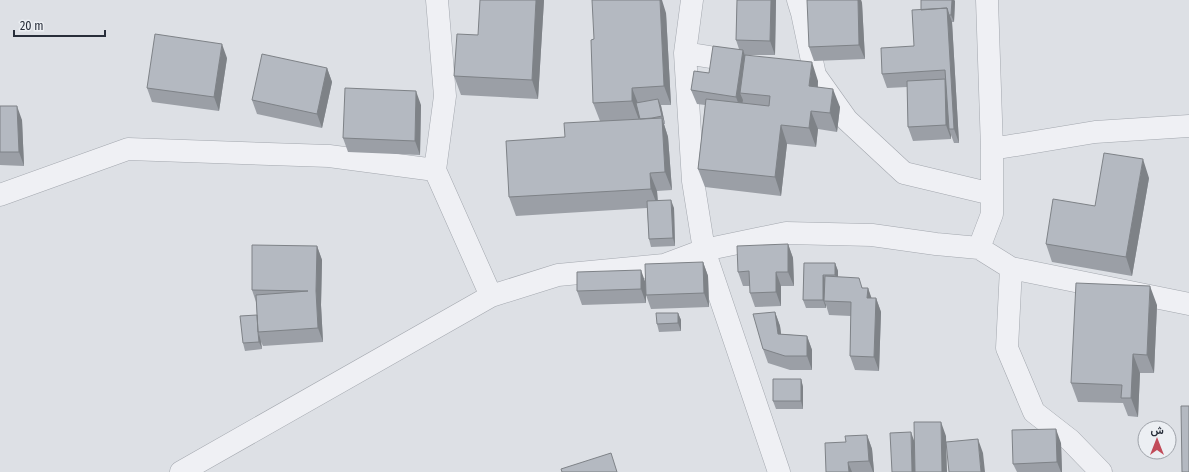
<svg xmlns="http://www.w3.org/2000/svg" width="1189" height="472" viewBox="0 0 1189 472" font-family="'Fira Sans Condensed',Vazirmatn,sans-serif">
  <rect width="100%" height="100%" fill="#dde0e5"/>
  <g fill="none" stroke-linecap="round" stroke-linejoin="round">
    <!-- street casing -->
    <g stroke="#a3a7ae" stroke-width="23">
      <path id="street" d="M437 0 445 96 435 170 491 296
        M692 0 685 53 693 181 704 250 779 472
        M798 0 802 13 815 75 847 120 904 173 992 194
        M685 53 741 62
        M992 149 1095 132 1189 126
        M0 195 128 149 329 156 435 170
        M979 248 1011 268 1189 304
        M1011 268 1007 348 1034 412 1070 440 1101 472
        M181 472 491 296 558 275 664 265 704 250 786 233 872 235 936 244 979 248 992 214V149L987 0"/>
    </g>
    <!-- street -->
    <use href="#street" stroke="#eff0f4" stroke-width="22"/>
  </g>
  <!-- wall -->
  <path fill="#9b9fa6" d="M544 0 538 99 461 95 454 76 478 35Z
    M737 0H776L775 55H745L818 81V87L840 107 837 132 818 129 816 147 787 144 781 196 705 187 698 169 705 105 697 104 691 90 709 73 739 49 736 40Z
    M858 0H861L862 3 865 59 814 61 809 47Z
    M921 0H954L955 1 954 22H952L959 143H954L951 135V139L913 141 908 127 907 87 887 88 882 74 914 46 921 10Z
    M666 13 671 105H661L665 124H664L668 137 672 190 657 191 658 201 674 208 675 246 651 247 649 239 647 208 516 216 509 197 565 137 600 121 593 103 594 39Z
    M227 58 219 111 152 102 147 88Z
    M327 68 332 82 322 128 257 114 252 100Z
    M421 105 420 155 348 152 343 138Z
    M0 106 22 120 24 166 0 165Z
    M1149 178 1132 276 1052 262 1046 244 1095 206Z
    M788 244 793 258 794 286H781V306L755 307 750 293V286H743L738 272Z
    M317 246 322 260 321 305 323 342 263 346 261 342 262 349 245 351 243 343 257 315 256 302 252 290Z
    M703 262 708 276 709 307 651 309 646 295Z
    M804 263H835L838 271V277L863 288H868L871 298H876L881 312 879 371 855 370 850 356 851 316 829 315 826 305V308H806L803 300Z
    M646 284V303L582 305 577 291Z
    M1157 305 1154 373H1140L1138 417 1128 416 1123 403 1078 402 1071 383Z
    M775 312 780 326 781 334 807 336 812 350V370H790L768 363 763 349Z
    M678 313 681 320V331L659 332 657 324Z
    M801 379 803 387V409H776L773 401Z
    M867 435 872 449 874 472H826L846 442Z
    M1061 443 1062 472H1017L1013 464Z"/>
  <!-- shaded-wall -->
  <path fill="#7e8287" d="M536 0H544L538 99 532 80Z
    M660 0H662L666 13 671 105 664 86Z
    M771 0H776L775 55 770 41Z
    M858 0H861L862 3 865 59 859 45Z
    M952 0H954L955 1 954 22 951 15Z
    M947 8 952 22 959 143 954 129Z
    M222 44 227 58 219 111 214 97Z
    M743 50 748 64 740 93 743 100 741 111 736 97Z
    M812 62 818 81 816 105 809 86Z
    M327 68 332 82 322 128 317 114Z
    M945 79 950 93 949 129 951 135V139L946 125Z
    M632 88 639 106V120L632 101Z
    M833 89 840 107 837 132 830 113Z
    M416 91 421 105 420 155 415 141Z
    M658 99 661 106 665 124 662 116Z
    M17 106 22 120 24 166 19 152Z
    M811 111 818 129 816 147 809 128Z
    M662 118 668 137 672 190 665 172Z
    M781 125 787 144 781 196 775 177Z
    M1143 159 1149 178 1132 276 1126 257Z
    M650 173 657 191 658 207 651 189Z
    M671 200 674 208 675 246 673 238Z
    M788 244 793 258 794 286 788 272Z
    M317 246 322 260 321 305 323 342 318 328 316 291Z
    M703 262 708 276 709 307 704 293Z
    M835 263 838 271V283L835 275Z
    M641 270 646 284V303L641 289Z
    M776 272 781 286V306L776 292Z
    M823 275 826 282 824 301 826 305V308L823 300Z
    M1150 286 1157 305 1154 373 1147 355Z
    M868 288 873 302 867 298Z
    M876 298 881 312 879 371 874 357Z
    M775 312 780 326 783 348 778 334Z
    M678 313 681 320V331L678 323Z
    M259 334 261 342 262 349 259 342Z
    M807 336 812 350V370L807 356Z
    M1133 354 1140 373 1138 417 1131 398Z
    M801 379 803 387V409L801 401Z
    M941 422 946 436 947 472H942Z
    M1056 429 1061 443 1062 472H1061L1057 462Z
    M911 432 916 446 917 472H912Z
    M867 435 872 449 874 472H873L869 461Z
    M978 439 983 453 985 472H981Z
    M848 462 852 472H849Z"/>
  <!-- building -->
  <path fill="#b4b9c1" stroke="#7e8287" d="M480 0H536L532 80 454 76 457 34 478 35Z
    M592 0H660L664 86 632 88V101L593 103 591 40 594 39Z
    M737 0H771L770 41 736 40Z
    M807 0H858L859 45 809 47Z
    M921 0H952L951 15H949L947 8 921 10Z
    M947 8 954 129H949L945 70 882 74 881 48 914 46 912 10Z
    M155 34 222 44 214 97 147 88Z
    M713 46 743 50 736 97 691 90 694 71 709 73Z
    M262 54 327 68 317 114 252 100Z
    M745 55 812 62 809 86 833 89 830 113 811 111 809 128 781 125 775 177 698 169 706 99 769 106 770 96 740 93Z
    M945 79 946 125 908 127 907 81Z
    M345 88 416 91 415 141 343 138Z
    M658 99 662 116 652 118 640 119 636 103Z
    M0 106H17L19 152H0Z
    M662 118 665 172 650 173 651 189 509 197 506 141 565 137 564 123Z
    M1104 153 1143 159 1126 257 1046 244 1053 199 1095 206Z
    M671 200 673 238 649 239 647 201Z
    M788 244V272H776V292L750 293 749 271 738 272 737 246Z
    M252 245 317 246 316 291 318 328 258 332 256 295 308 291 252 290Z
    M703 262 704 293 646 295 645 264Z
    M804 263H835V275H823V300H803Z
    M641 270V289L577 291V272Z
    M825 276 859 278 862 288H868L867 298H876L874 357 850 356 851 302 824 301Z
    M1076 283 1150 286 1147 355 1133 354 1131 398H1121L1122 385 1071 383Z
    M775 312 778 334 807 336V356H785L763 349 753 314Z
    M656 313H678V323L657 324Z
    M257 315 258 332 259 342 243 343 240 316Z
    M773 379H801V401H773Z
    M1181 406H1189V472H1182Z
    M914 422H941L942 472H915Z
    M1056 429 1057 462 1013 464 1012 430Z
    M911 432 912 472H892L890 433Z
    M867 435 869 461 848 462 849 472H826L825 443 846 442 845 436Z
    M978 439 981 472H949L946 442Z
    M611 453 617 472H562L561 469Z"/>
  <!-- north arrow -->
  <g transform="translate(1157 440)"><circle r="19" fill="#eceff3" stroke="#9ea2a9"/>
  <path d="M0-3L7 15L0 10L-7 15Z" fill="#c14b59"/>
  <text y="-6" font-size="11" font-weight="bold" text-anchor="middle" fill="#282e3a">ش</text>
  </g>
  <!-- scale -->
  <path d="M14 30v6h91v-6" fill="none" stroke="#282e3a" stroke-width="2"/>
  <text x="20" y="30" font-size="12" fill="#282e3a" stroke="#eceff3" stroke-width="3" paint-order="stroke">20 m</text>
</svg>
